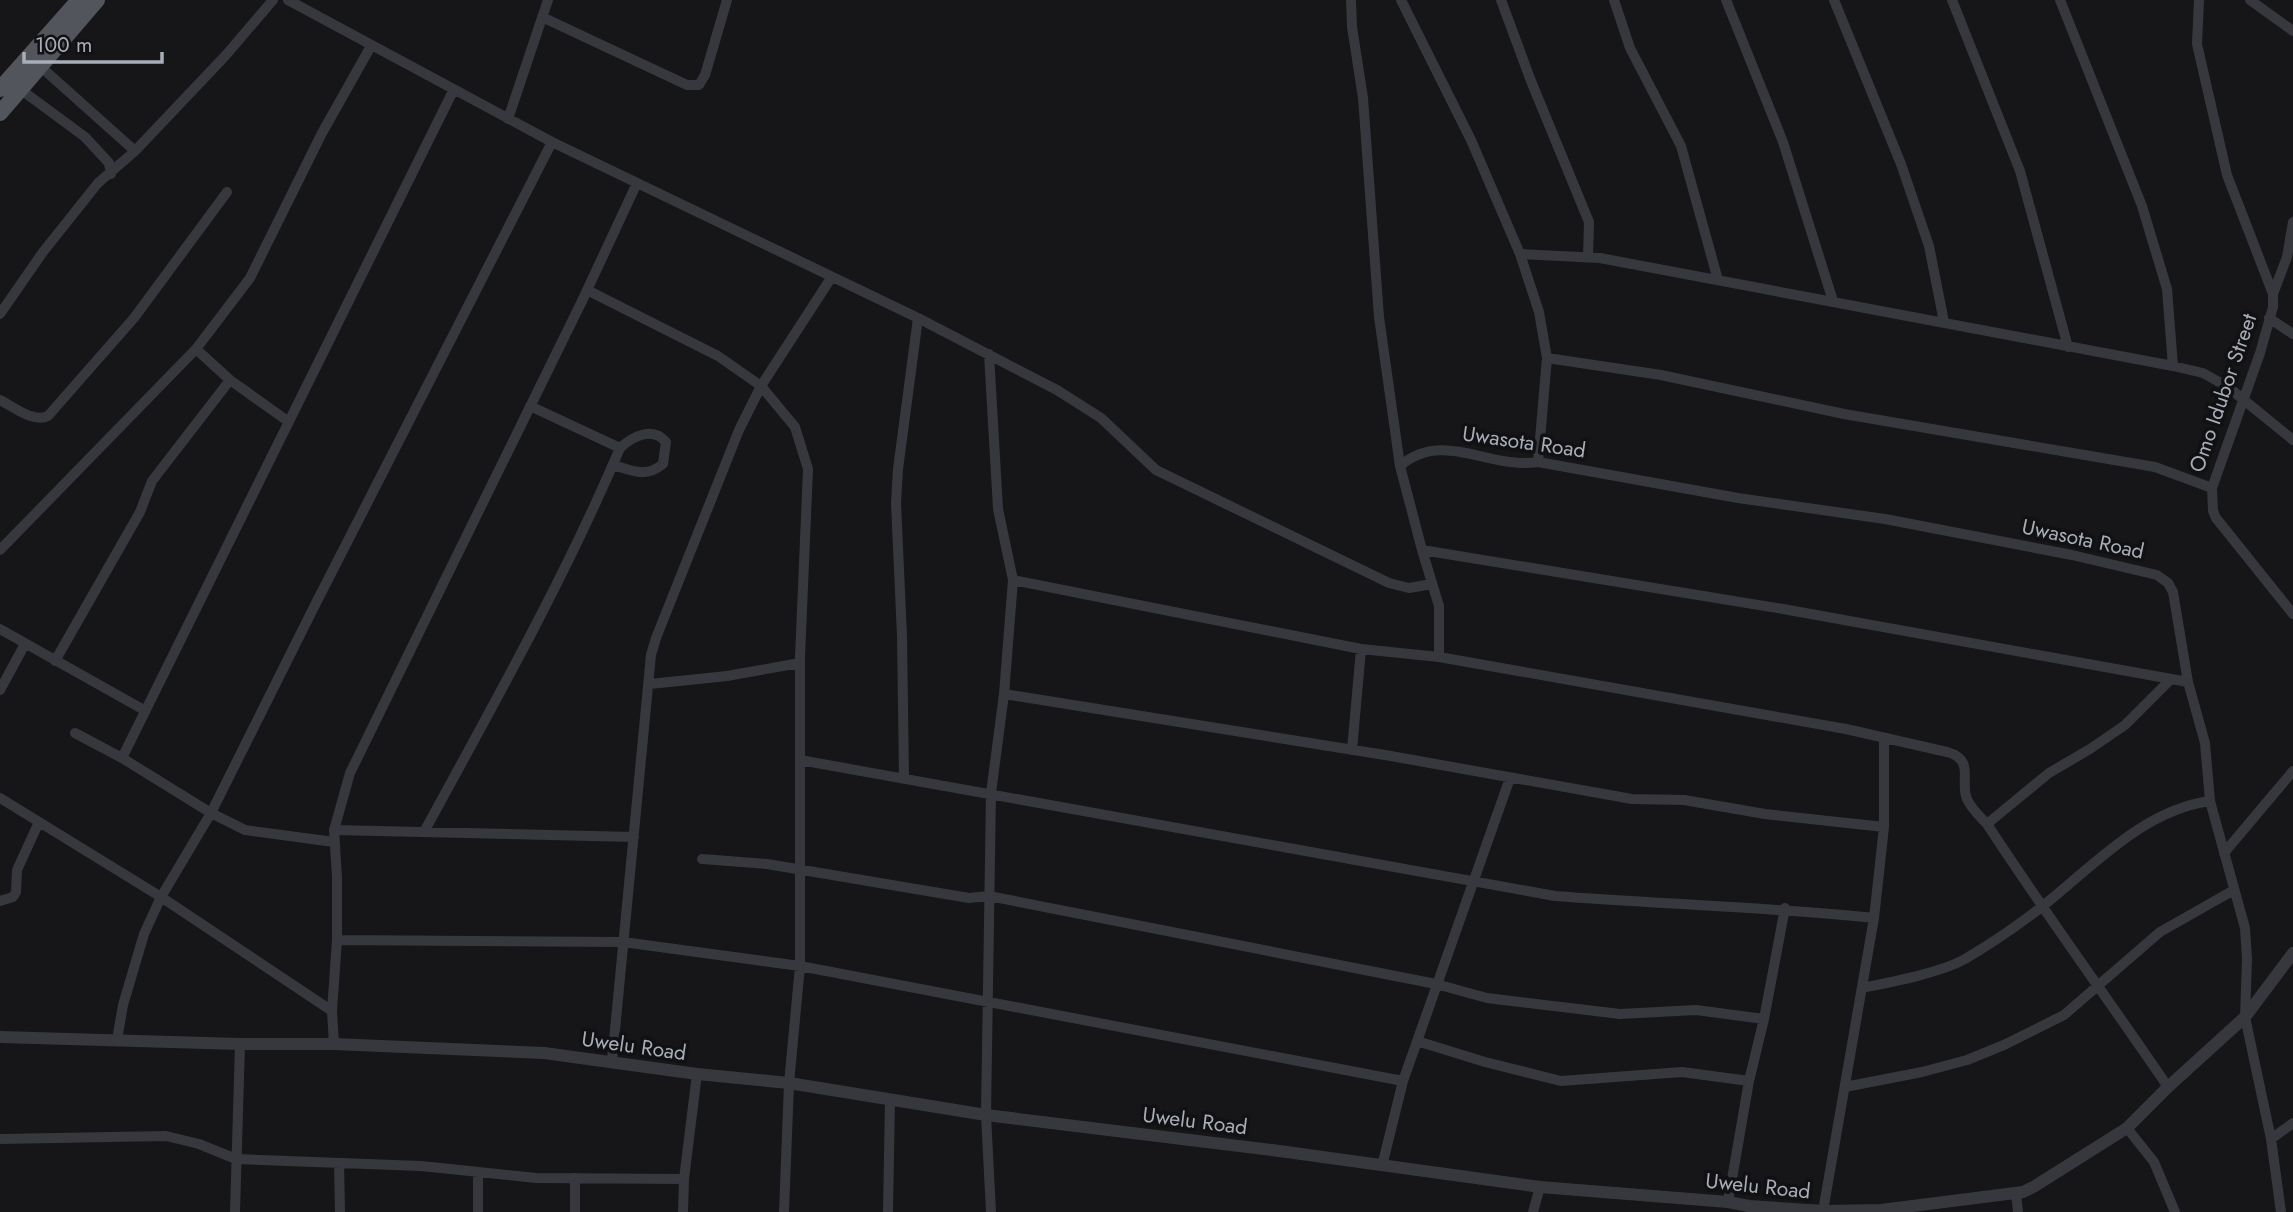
<svg xmlns="http://www.w3.org/2000/svg" width="2293" height="1212" viewBox="0 0 2293 1212" font-family="Jost,sans-serif">
  <rect width="100%" height="100%" fill="#161618"/>
  <g fill="none" stroke-linecap="round" stroke-linejoin="round">
    <!-- minor -->
    <path stroke="#37383d" stroke-width="10" d="M288 0 552 142 918 318 1057 390 1101 418 1156 470 1389 583 1409 588 1432 584
      M1351 0 1352 27 1363 98 1379 317 1400 466 1422 550 1439 606V657
      M1401 0 1471 140 1520 254 1539 312 1547 358 1538 462
      M1501 0 1531 81 1589 222 1588 257
      M1614 0 1630 48 1681 146 1718 280
      M1726 0 1783 142 1833 301
      M1834 0 1901 164 1929 246 1944 322
      M1952 0 2020 171 2068 347
      M2060 0 2142 206 2167 289 2173 366
      M2199 0 2197 44 2227 175 2273 294V307L2260 353 2212 488 2213 511 2216 518 2293 614
      M2250 0 2293 31
      M542 17 687 85H699L705 75 727 0
      M41 67 135 151
      M20 89 85 137 109 163 111 174
      M508 119 548 0
      M1520 254 1600 258 2173 366 2203 373 2228 387 2293 440
      M587 290 718 356 761 386 795 427 808 469 800 657V966L789 1083 784 1212
      M2273 294 2287 257 2293 222
      M0 314 43 252 98 183 135 151 226 55 273 0
      M2269 318 2293 334
      M196 349 230 380 289 422
      M989 354 998 509 1013 580 1004 694 991 793 986 1115 991 1212
      M1547 358 1661 375 1844 414 2155 467 2212 488
      M0 400C14 407 33 423 48 416L134 318 227 192
      M613 465C633 471 646 478 663 464L666 442C653 426 633 436 620 448
      M1400 466C1443 429 1490 470 1538 462L1738 498 1885 519 2072 555 2157 575 2168 583 2173 592 2188 682 2205 743 2210 801 2245 928 2247 959 2245 1017 2271 1139 2281 1212
      M0 550 196 349 250 278 322 133 371 46
      M1422 550 1783 609 2188 682
      M1013 580 1361 649 1439 657 1846 729 1947 752C1974 759 1961 779 1966 796 1968 805 1980 817 1987 824
      M0 629 144 710
      M55 661 140 512 152 481 230 380
      M650 684 727 676 800 663
      M0 690 25 644
      M1004 694 1385 755 1632 799 1684 800 1765 814 1884 827
      M75 733 122 758 211 813 245 830 334 842
      M1352 750 1361 649
      M122 758 453 91
      M800 760 1555 896C1661 904 1767 907 1874 918
      M904 778 902 636 896 503 898 469 918 318
      M0 798 161 897 332 1011
      M334 830 634 837
      M424 832C493 705 564 580 620 448L530 406
      M2224 853 2293 771
      M702 859 767 864 969 898 989 896 1436 984 1487 998 1620 1014 1696 1010 1764 1019
      M0 901 13 897 16 892 17 870 39 822
      M337 940 623 942 800 966 1403 1081
      M1862 988C1891 982 1940 973 1965 959 1992 943 2020 924 2044 905 2094 865 2144 810 2210 801
      M117 1040 123 1005 144 934 161 897 211 813 316 603 552 142
      M1417 1041 1485 1062 1561 1081 1682 1072 1749 1081
      M334 1044 332 1011 337 940V877L334 830 350 773 582 301 637 183
      M612 1061 651 655 656 638 739 430 761 386 831 278
      M1845 1087 1922 1072 1967 1060 2004 1045 2064 1015 2160 932 2234 890
      M2168 1087C2108 999 2045 913 1987 824L2049 773 2090 749 2125 725 2170 680
      M2127 1128 2154 1162 2175 1212
      M0 1139 166 1136 199 1144 236 1159 421 1166 536 1178 684 1179
      M2271 1139 2293 1123
      M339 1163 340 1212
      M1382 1166 1403 1081 1510 778
      M478 1172V1212
      M2016 1193 2018 1212
      M1728 1202 1749 1081 1764 1019 1785 908
      M1823 1211 1874 918 1884 827V738
      M235 1212 240 1044
      M575 1212V1178
      M683 1212 684 1179 697 1074
      M888 1212 890 1099
      M1533 1212 1540 1187"/>
    <!-- tertiary -->
    <path stroke="#37383d" stroke-width="12" d="M0 1037 240 1044H334L544 1053 697 1074 789 1083 986 1115 1272 1150 1540 1187 1728 1202 1749 1206 1823 1211 1881 1210 2023 1192 2035 1186 2127 1128 2168 1087 2245 1017 2293 953"/>
    <!-- primary -->
    <path stroke="#53555c" stroke-width="16" d="M0 89 79 0
      M0 113 97 0"/>
  </g>
  <g text-anchor="middle" stroke-width="7" stroke-linejoin="round" paint-order="stroke">
    <!-- street labels -->
    <g font-size="21" fill="#a8adb8" stroke="#111113">
      <text transform="translate(2223 393) rotate(-71)" y="7">Omo Idubor Street</text>
      <text transform="translate(1524 442) rotate(8)" y="7">Uwasota Road</text>
      <text transform="translate(2083 539) rotate(12)" y="7">Uwasota Road</text>
      <text transform="translate(634 1046) rotate(8)" y="7">Uwelu Road</text>
      <text transform="translate(1195 1121) rotate(7)" y="7">Uwelu Road</text>
      <text transform="translate(1758 1186) rotate(6)" y="7">Uwelu Road</text>
    </g>
  </g>
  <!-- scale -->
  <path d="M24 52v10h138v-10" fill="none" stroke="#a8adb8" stroke-width="3.5"/>
  <text x="35" y="52" font-size="21" fill="#a8adb8" stroke="#111113" stroke-width="5" paint-order="stroke">100 m</text>
</svg>
